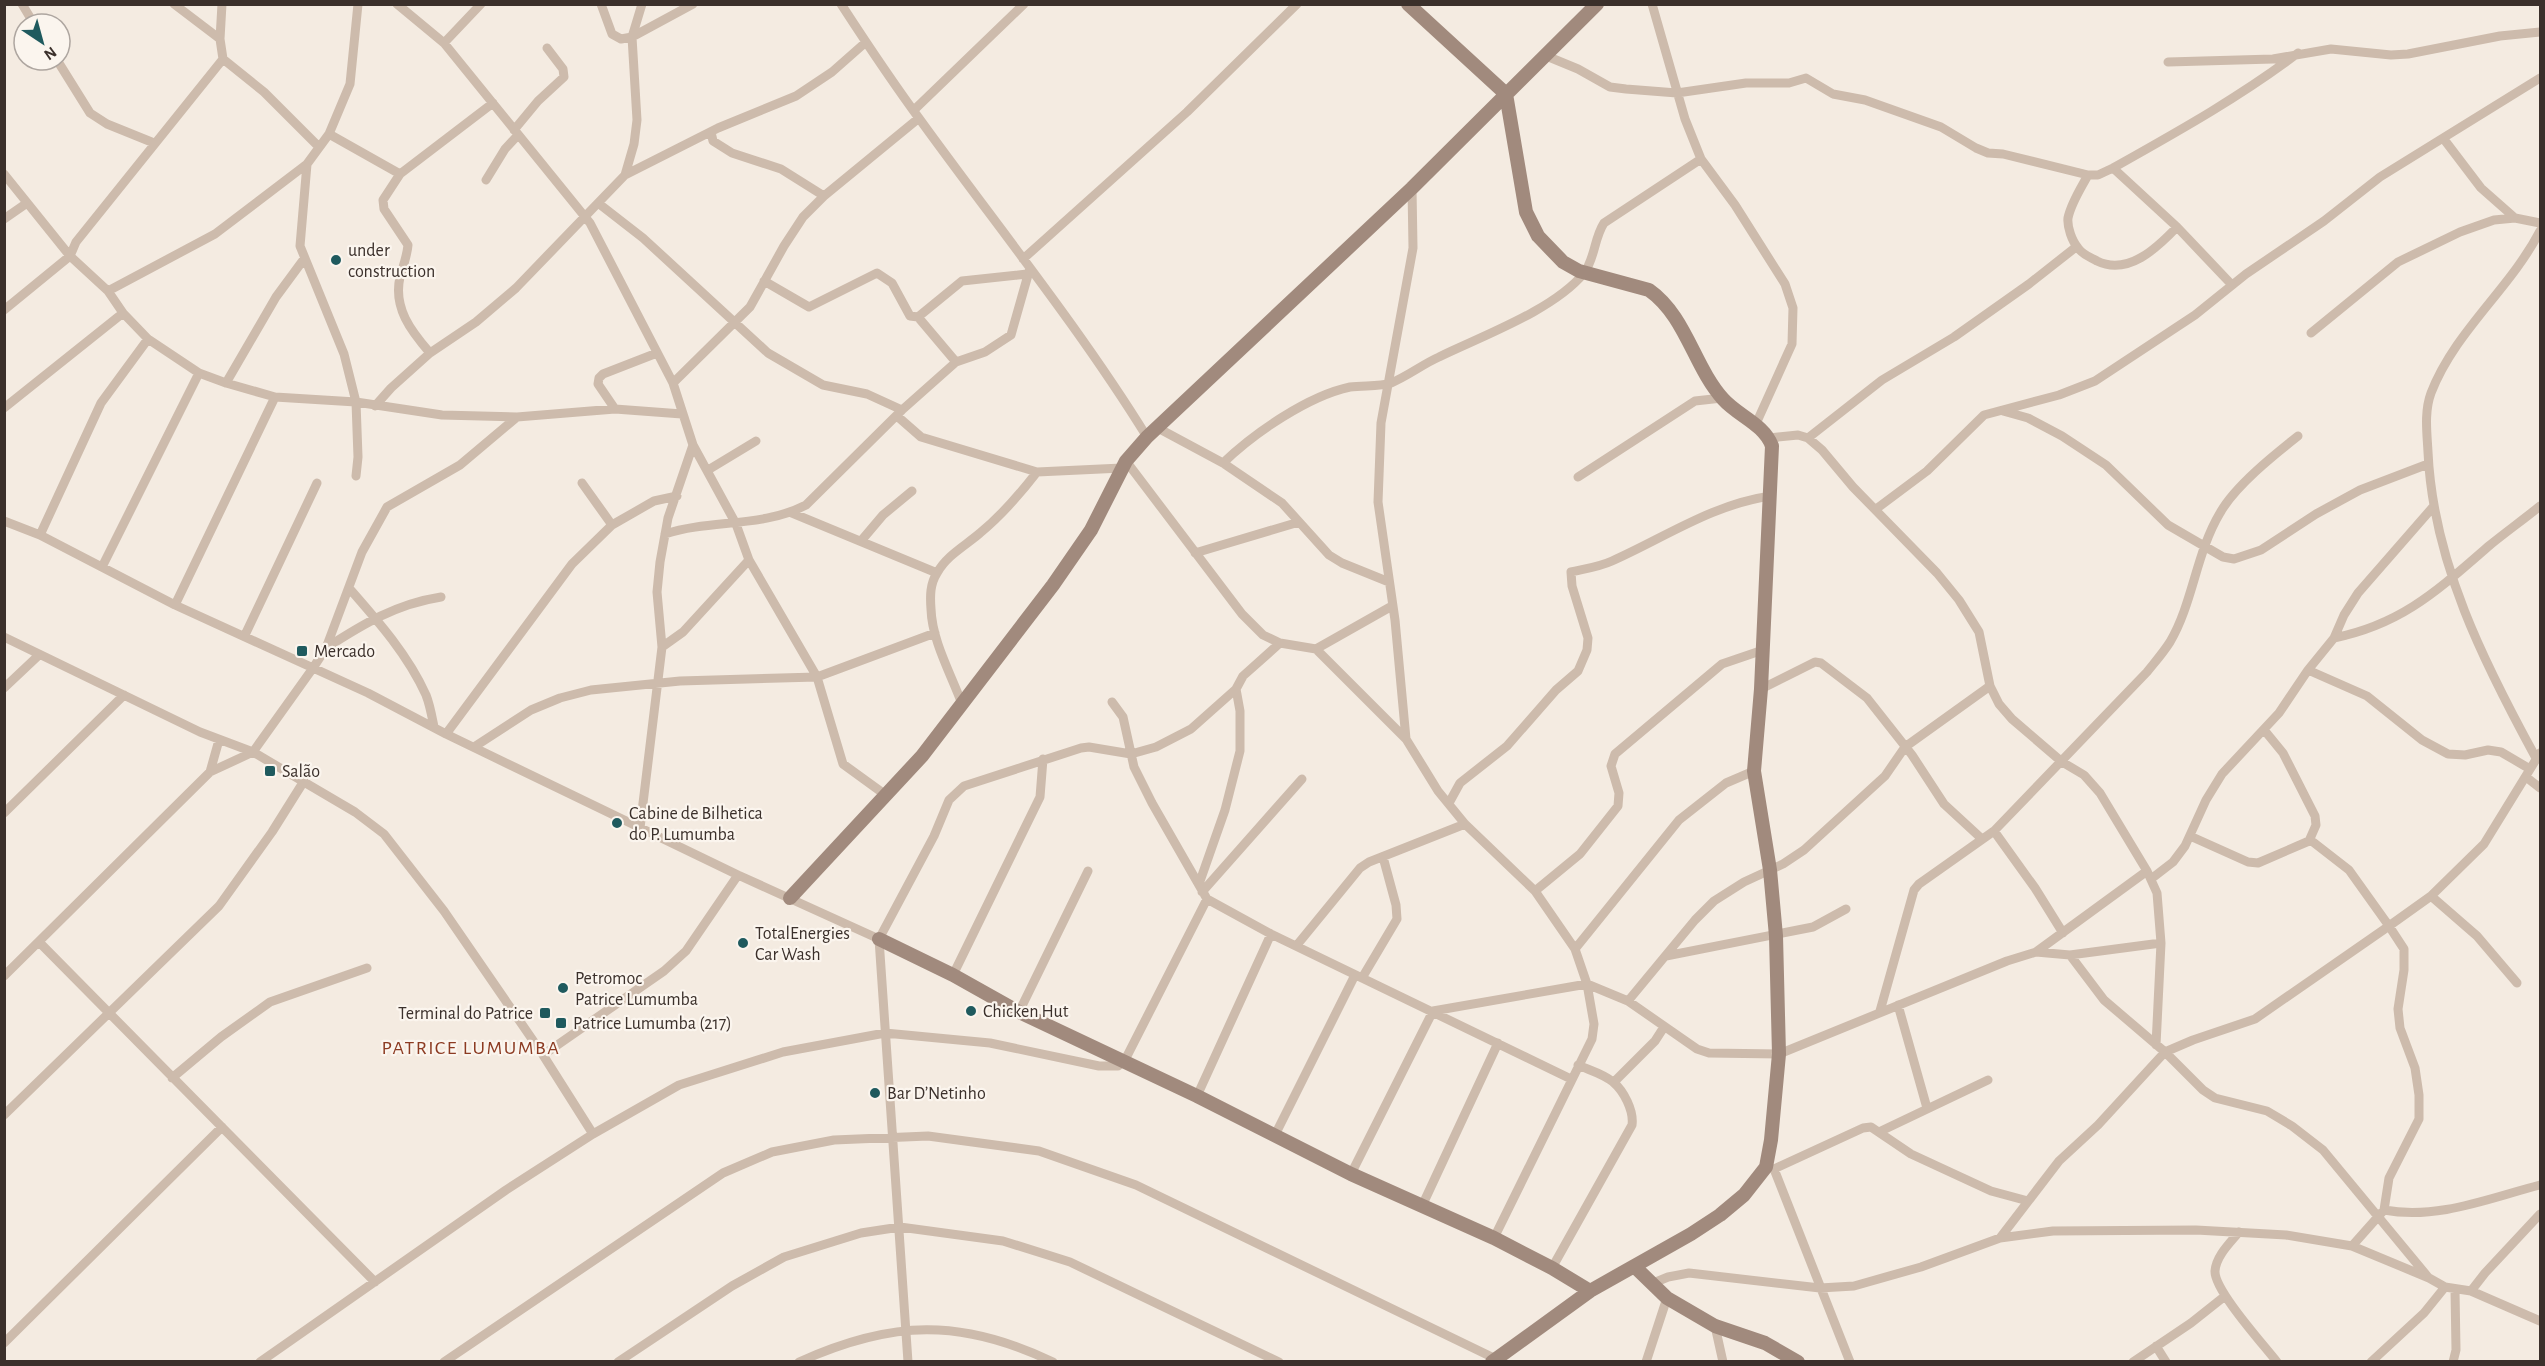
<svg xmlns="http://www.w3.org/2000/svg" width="2545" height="1366" viewBox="0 0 2545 1366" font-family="'Alegreya Sans',sans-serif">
  <rect width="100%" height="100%" fill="#f4ebe1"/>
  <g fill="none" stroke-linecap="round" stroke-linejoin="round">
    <!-- street -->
    <path stroke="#cdbbac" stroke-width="9" d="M22 4 34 24
      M174 4 220 39
      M397 4 444 43 590 223 673 383 693 445 736 524 749 560 817 677 843 764 887 796
      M601 4 612 34 621 39 632 37 693 4
      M841 4C867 44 893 83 921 121 997 226 1079 327 1147 437
      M1652 4 1685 119 1701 159 1735 205 1785 284 1793 308 1792 344 1755 426
      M444 43 481 4
      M1544 55 1578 69 1610 87 1626 89 1677 93 1746 83H1789L1806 78 1833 94 1865 100 1941 127 1976 148 1988 153 2003 154 2088 175H2098L2113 168C2177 132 2240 97 2298 53
      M223 59 264 92 319 147
      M57 60 90 113 107 124 154 143
      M2168 62 2273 59 2331 49 2391 55 2408 54 2500 36 2540 32
      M914 110 1024 4
      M514 130 538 101 564 77 563 69 547 48
      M711 132 713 141 732 153 781 169 824 196
      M329 134 400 174
      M2443 138 2481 188 2515 218
      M307 164 300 246 344 354 356 402 358 457 356 476
      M2113 168 2177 227 2232 285
      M4 174 70 256 108 291 123 313 148 339 199 373 226 383 275 397 356 402 442 415 517 417 615 409 682 414
      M625 175 634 144 637 120 632 37 642 4
      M2088 175C2081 188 2071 203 2068 218 2067 227 2072 241 2078 248 2083 255 2090 257 2097 261 2128 276 2157 248 2177 227
      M486 180 505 149 518 135
      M598 203 643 238 768 353 823 385 867 394 902 410
      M4 219 27 203
      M1023 259 1187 112 1297 4
      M764 281 809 307 877 273 892 283 910 316 918 317 956 362
      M108 291 215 234 307 164 329 134 350 84 358 4
      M4 310 70 256 76 242 223 59 220 39 222 4
      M918 317 962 281 1027 274
      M2311 333 2398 262 2460 232 2494 220 2515 218 2540 223
      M430 353C411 331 393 308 400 277 403 267 407 256 408 245L384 209 383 200 400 174 493 103
      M226 383 276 297 304 259
      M673 383 750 307 784 246 803 217 824 196 919 118
      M375 406 391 388 430 353 476 322 516 288 625 175 718 128 796 96 832 72 866 42
      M4 408 123 313
      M615 409 598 384 599 378 603 374 657 353
      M2003 411 2028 418 2062 436 2106 465 2168 525 2223 557 2234 559 2261 550 2316 514 2360 490 2428 464
      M897 416 921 437 1037 472
      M1156 427 1223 463 1282 503 1329 555 1342 563 1389 582
      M1769 438 1798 435 1808 438 1822 450 1853 487 1937 573 1959 600 1979 632 1990 686 1999 704 2012 719 2062 762 2084 775 2100 793 2147 871 2157 893 2161 943 2156 1045
      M1808 438 1882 380 1954 337 2029 284 2076 247
      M1126 461 1242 614 1263 635 1280 643 1316 649 1392 606
      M1223 463C1254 433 1308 396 1350 387 1363 385 1379 387 1391 383 1408 376 1423 364 1439 357 1482 336 1554 310 1584 273 1595 259 1594 238 1604 223L1701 159
      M708 470 756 441
      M1578 477 1695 401 1722 398
      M582 483 612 525
      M1876 509 1927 471 1984 415 2059 395 2095 381 2195 315 2246 274 2324 221 2380 177 2540 78
      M792 513 937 573
      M4 521 40 535 175 605 368 693 446 734 738 875 879 939
      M665 534C711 519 762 528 806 505L902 410 956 362 985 352 1011 335 1030 268
      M40 535 101 403 148 339
      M861 541 883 515 912 491
      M1195 553 1299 522
      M102 567 199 373
      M349 588C378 621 408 655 426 695 430 705 432 717 434 727
      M175 605 275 397
      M245 635 317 483
      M4 637 200 732 253 752 355 812 384 834 444 911 543 1055 593 1134
      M2334 638C2403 624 2439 589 2490 545 2506 532 2524 519 2540 506
      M662 647 683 632 749 560
      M326 648C363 624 396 604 441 597
      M1316 649 1406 739 1438 791 1465 824 1535 891 1575 949 1587 984 1594 1024 1592 1039 1494 1238
      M2308 670 2367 696 2422 740 2448 754 2465 755 2488 750 2501 752 2530 769
      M4 688 39 655
      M1761 689 1815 662 1821 663 1867 698 1912 755 1944 804 1982 839
      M1112 702 1123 717 1134 767 1152 803 1207 899 1271 934 1571 1079
      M962 704C951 674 932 641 931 609 930 596 930 584 937 573 947 555 965 546 980 533 1002 515 1020 494 1037 472L1122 468
      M2265 731 2283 753 2315 816 2316 825 2309 841
      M446 734 572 564 612 525 654 501 677 496
      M1406 739 1395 620 1378 502 1381 423 1413 248 1412 188
      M474 747 531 710 560 698 591 690 680 681 817 677 935 633
      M2536 758C2484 663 2433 562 2428 452 2427 433 2424 412 2431 393 2455 331 2510 289 2540 231
      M210 772 219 740
      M2526 777 2540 788
      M1449 803 1460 783 1507 746 1556 690 1578 671 1587 650 1588 638 1572 586 1571 572C1584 569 1599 567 1612 561 1664 538 1713 504 1771 496
      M4 813 124 695
      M640 828 662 647 657 592 660 562 668 518 693 445
      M1994 831 2035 888 2063 933
      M2151 879 2173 862 2185 846 2206 800 2222 774 2279 713 2308 670 2334 638 2344 615 2358 593 2433 507
      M1199 884 1225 810 1240 751V711L1236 689
      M1535 891 1580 854 1618 806 1619 793 1611 766 1615 754 1722 664 1763 650
      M1202 892 1302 779
      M2431 896 2477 936 2517 983
      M39 942 375 1282
      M1297 945 1360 868 1369 862 1465 824
      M1575 949 1679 820 1726 783 1754 771
      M2036 952 2147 871
      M2070 955 2104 1000 2165 1052 2203 1090 2215 1098 2267 1111 2292 1126 2323 1150 2428 1277
      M1666 956 1813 927 1846 909
      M953 975 1040 797 1043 759
      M4 976 210 772 253 752 313 668 326 648 362 552 387 507 460 465 517 417
      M1362 978 1397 919 1396 905 1383 857
      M1628 1001 1695 920 1714 901 1744 882 1783 864 1804 850 1885 776 1905 747 1990 686
      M1898 1005 1927 1108
      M1880 1011 1914 890 1919 884 1994 831 2147 672C2155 662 2163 653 2170 642 2193 603 2196 553 2220 513 2235 486 2274 455 2298 436
      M1019 1012 1088 871
      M543 1055 664 971 686 951 738 875
      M172 1078 221 1037 270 1002 367 968
      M1614 1082 1655 1041 1664 1027
      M1197 1096 1271 934
      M4 1115 219 906 272 832 304 781
      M1881 1131 1988 1080
      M1275 1135 1355 975
      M1766 1167 1774 1169 1863 1128 1871 1127 1911 1154 1991 1191 2028 1201
      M1774 1169 1850 1362
      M1351 1174 1433 1011 1587 984 1628 1001 1697 1049 1709 1053 1779 1054 2007 961 2036 952 2070 955 2161 943
      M1422 1206 1498 1043
      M2384 1210C2438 1220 2489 1198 2540 1185
      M2239 1232C2230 1243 2216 1256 2215 1271 2214 1290 2263 1344 2277 1362
      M2000 1238 2059 1161 2098 1125 2165 1052 2193 1040 2255 1019 2389 926 2349 870 2313 842 2309 841 2258 863 2248 862 2190 836
      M2352 1246 2384 1210 2389 1178 2419 1119V1095L2415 1068 2400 1028 2398 1009 2404 970V949L2389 926 2431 896 2484 844 2540 753
      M1552 1268 1632 1125C1634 1111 1624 1091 1613 1082 1604 1074 1589 1070 1578 1065
      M1651 1284 1668 1277 1689 1273 1820 1288 1854 1286 1921 1267 2000 1238 2053 1231 2196 1230 2286 1235 2352 1246 2429 1278 2445 1287 2471 1291 2540 1321
      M2471 1291 2485 1273 2540 1214
      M1715 1326 1723 1362
      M4 1343 222 1127
      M2156 1346 2166 1362
      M260 1362 506 1190 593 1134 679 1085 783 1052 885 1033 990 1043 1099 1066H1118L1125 1060 1207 899
      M444 1362 723 1173 772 1152 834 1140 928 1136 1039 1151 1136 1185 1496 1359
      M618 1362 732 1286 784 1257 861 1233 900 1227 1003 1241 1070 1262 1279 1362
      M799 1362C892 1320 961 1318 1053 1362
      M908 1362 879 939 934 836 949 800 964 786 1081 748 1089 747 1131 754 1156 747 1191 729 1236 689 1243 676 1280 643
      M1646 1362 1667 1298
      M2133 1362 2191 1323 2225 1296
      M2371 1362 2424 1313 2445 1287
      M2453 1362 2456 1350 2455 1290"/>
    <!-- secondary -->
    <path stroke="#a18a7d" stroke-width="14" d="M1408 4 1506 94 1526 212 1538 236 1563 262 1579 271 1649 290C1686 316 1694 367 1723 399 1738 416 1764 424 1772 446L1761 689 1754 771 1770 870 1776 936 1779 1054 1771 1140 1766 1167 1744 1195 1720 1215 1691 1234 1590 1291 1492 1362
      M790 898 922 756 1053 585 1091 530 1126 461 1147 437 1412 188 1597 4
      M879 939 953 975 1019 1012 1197 1096 1351 1174 1494 1238 1552 1268 1590 1291
      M1635 1267 1667 1298 1715 1326 1765 1343 1798 1362"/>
  </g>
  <!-- markers -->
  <g fill="#1f5a5e" stroke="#fbf5ee" stroke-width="2">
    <circle cx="336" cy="260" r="6"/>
    <rect x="296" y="645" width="12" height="12" rx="3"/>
    <rect x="264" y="765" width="12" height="12" rx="3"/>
    <circle cx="617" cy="823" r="6"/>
    <circle cx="743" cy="943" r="6"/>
    <circle cx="563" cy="988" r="6"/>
    <circle cx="971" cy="1011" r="6"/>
    <rect x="539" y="1007" width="12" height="12" rx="3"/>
    <rect x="555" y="1017" width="12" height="12" rx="3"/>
    <circle cx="875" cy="1093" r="6"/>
  </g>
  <g text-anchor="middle" stroke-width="4.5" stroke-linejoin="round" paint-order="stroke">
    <!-- poi labels -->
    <g font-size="18" fill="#3b302b" stroke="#fbf5ee" text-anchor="start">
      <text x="348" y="256">under<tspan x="348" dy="21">construction</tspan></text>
      <text x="314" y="657">Mercado</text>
      <text x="282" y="777">Salão</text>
      <text x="629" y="819">Cabine de Bilhetica<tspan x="629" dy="21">do P. Lumumba</tspan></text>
      <text x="755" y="939">TotalEnergies<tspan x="755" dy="21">Car Wash</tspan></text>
      <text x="575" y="984">Petromoc<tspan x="575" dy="21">Patrice Lumumba</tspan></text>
      <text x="983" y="1017">Chicken Hut</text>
      <text x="533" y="1019" text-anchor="end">Terminal do Patrice</text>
      <text x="573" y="1029">Patrice Lumumba (217)</text>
      <text x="887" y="1099">Bar D’Netinho</text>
    </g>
    <!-- neighbourhood labels -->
    <g font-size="20" letter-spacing="1.5" fill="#8c3b22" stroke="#fbf5ee">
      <text x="471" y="1054">PATRICE LUMUMBA</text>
    </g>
  </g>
  <!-- border -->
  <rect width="2545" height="1366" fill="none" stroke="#3b302b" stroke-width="12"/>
  <!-- north arrow -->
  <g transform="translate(42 42) rotate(144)"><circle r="28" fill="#fbf5ee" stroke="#aea6a0" stroke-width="1.5"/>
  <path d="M0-4.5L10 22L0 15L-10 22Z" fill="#1f5a5e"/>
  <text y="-9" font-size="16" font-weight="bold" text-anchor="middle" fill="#3b302b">N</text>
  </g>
</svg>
